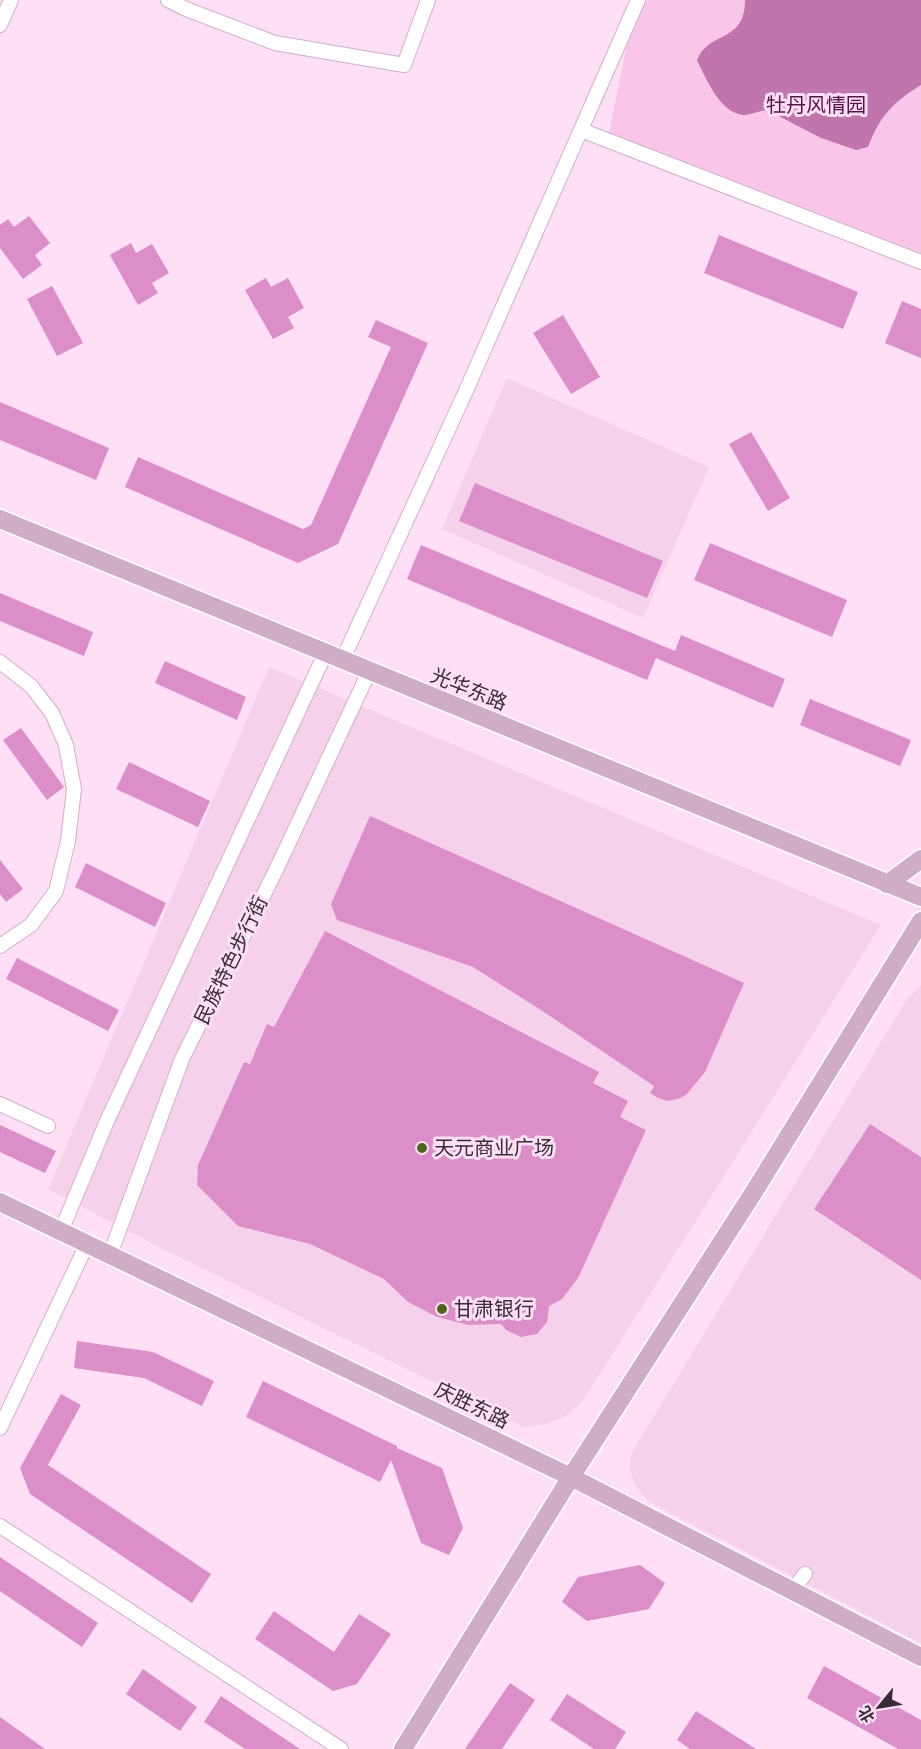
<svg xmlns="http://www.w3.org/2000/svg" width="921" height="1749" viewBox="0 0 921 1749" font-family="Inter,'Noto Sans SC',sans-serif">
  <rect width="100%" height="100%" fill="#fedff5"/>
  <!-- built -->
  <path fill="#f6d1eb" d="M507 378 709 467 643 618 442 529Z
    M269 667 881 925 583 1401 566 1416 546 1424 524 1427 159 1247 48 1189Z
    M921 985V1643L655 1505 643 1496 634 1483 630 1469 631 1454 907 999Z"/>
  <!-- green -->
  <path fill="#f9c6ea" d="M636 0H921V254L607 143Z"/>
  <!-- water -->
  <path fill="#c175ad" d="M745 0H921V85C892 103 880 116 868 147L856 150 821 138 767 110C760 111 750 115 743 115 719 112 707 79 697 61 708 30 745 44 745 0Z"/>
  <!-- building -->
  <path fill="#db8ec7" d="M29 216 50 243 35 255 42 265 23 279 0 248V225L8 219 14 227Z
    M719 235 858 292 843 329 704 273Z
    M131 243 136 253 152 244 169 273 152 283 158 293 138 305 110 255Z
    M266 278 271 287 288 278 304 308 288 317 294 328 273 339 245 290Z
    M52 286 83 343 57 356 27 299Z
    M902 301 921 309V358L885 343Z
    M563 315 600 377 571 394 533 333Z
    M376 320 428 343 338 544 298 563 125 487 138 457 303 529 311 525 391 347 368 337Z
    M0 402 109 448 96 480 0 440Z
    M751 432 790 498 768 511 729 444Z
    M475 483 663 561 647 598 459 521Z
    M710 543 847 600 832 637 694 580Z
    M421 545 675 651 681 635 785 679 773 708 656 658 647 680 407 579Z
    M0 593 93 632 84 656 0 621Z
    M165 661 246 697 237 720 155 683Z
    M810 699 911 740 900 766 800 725Z
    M21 728 64 787 47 800 3 740Z
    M129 762 210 801 198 827 116 789Z
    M370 816 744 983 705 1072 686 1095 678 1099 668 1101 658 1098 650 1093 654 1086 541 1010 473 967 337 920 331 904Z
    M0 860 23 889 6 902 0 894Z
    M86 863 166 903 155 927 75 887Z
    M325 931 599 1072 593 1083 628 1101 620 1117 646 1130 578 1278 562 1299 549 1306 547 1322 537 1334 521 1337 506 1330 501 1324 469 1325 437 1317 408 1302 384 1279 310 1244 238 1226 197 1185 198 1165 244 1062 250 1064 267 1024 274 1027Z
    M17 958 119 1010 108 1031 6 979Z
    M870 1124 921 1157V1280L814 1209Z
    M0 1125 56 1151 45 1173 0 1152Z
    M77 1341 153 1352 214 1381 202 1406 144 1378 74 1368Z
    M263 1381 397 1446V1448L442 1468 463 1528 449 1555 421 1543 391 1460 380 1482 246 1417Z
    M61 1394 81 1405 48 1465 211 1574 192 1603 30 1494 20 1468Z
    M0 1557 98 1623 82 1647 0 1591Z
    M640 1565 665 1583 649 1609 587 1621 562 1602 578 1577Z
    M274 1611 334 1652 359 1614 391 1634 357 1684 333 1691 255 1639Z
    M824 1666 921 1720V1749H898L807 1698Z
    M143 1669 197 1707 180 1731 126 1694Z
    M510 1683 535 1700 502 1749H465Z
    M567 1694 626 1732 615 1749H594L550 1720Z
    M221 1696 300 1749H245L204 1722Z
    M696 1711 756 1749H690L677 1740Z
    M0 1717 45 1749H0Z"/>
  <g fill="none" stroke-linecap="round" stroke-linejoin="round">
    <!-- minor casing -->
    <g stroke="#cfb1c6" stroke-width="16">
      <path id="minor" d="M168 0 186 9 275 43 404 65 428 0
        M0 25 11 0
        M581 130 921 262
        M342 661 465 393 638 0
        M0 662 31 686 52 713 66 745 74 789 68 841 56 891 31 925 0 946
        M0 1104 48 1126
        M61 1231 107 1121 325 654
        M110 1255 182 1059 276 870 369 672
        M0 1428 87 1244
        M0 1526 341 1749
        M792 1591 805 1574"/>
    </g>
    <!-- major casing -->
    <g stroke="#fff" stroke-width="21">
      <path id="major" d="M0 519 921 897
        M887 884 921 859
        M0 1202 571 1477 921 1657
        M403 1749 571 1477 757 1187 921 921"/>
    </g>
    <!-- minor -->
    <use href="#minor" stroke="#fff" stroke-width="14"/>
    <!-- major -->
    <use href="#major" stroke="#d0adc7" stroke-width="18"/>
  </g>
  <!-- markers -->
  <g fill="#4c6719" stroke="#fedff5" stroke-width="2">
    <circle cx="422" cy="1148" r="6"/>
    <circle cx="442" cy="1309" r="6"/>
  </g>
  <g text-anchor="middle" stroke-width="6" stroke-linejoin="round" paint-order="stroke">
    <!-- park labels -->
    <g font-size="20" fill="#561249" stroke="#fedff5">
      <text x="816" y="112">牡丹风情园</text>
    </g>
    <!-- street labels -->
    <g font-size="20" fill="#382c35" stroke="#fedff5">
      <text transform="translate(469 689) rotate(22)" y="7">光华东路</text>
      <text transform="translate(231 960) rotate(-64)" y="7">民族特色步行街</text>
      <text transform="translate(472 1405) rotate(26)" y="7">庆胜东路</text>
    </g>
    <!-- poi labels -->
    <g font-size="20" fill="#382c35" stroke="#fedff5" text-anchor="start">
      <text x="434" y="1155">天元商业广场</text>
      <text x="454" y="1316">甘肃银行</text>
    </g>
  </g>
  <!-- north arrow -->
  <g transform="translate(879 1707) rotate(240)" stroke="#fedff5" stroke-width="4.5" paint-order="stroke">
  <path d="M0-4.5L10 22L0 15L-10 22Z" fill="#382c35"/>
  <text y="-9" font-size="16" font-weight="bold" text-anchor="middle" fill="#382c35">北</text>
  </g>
</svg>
